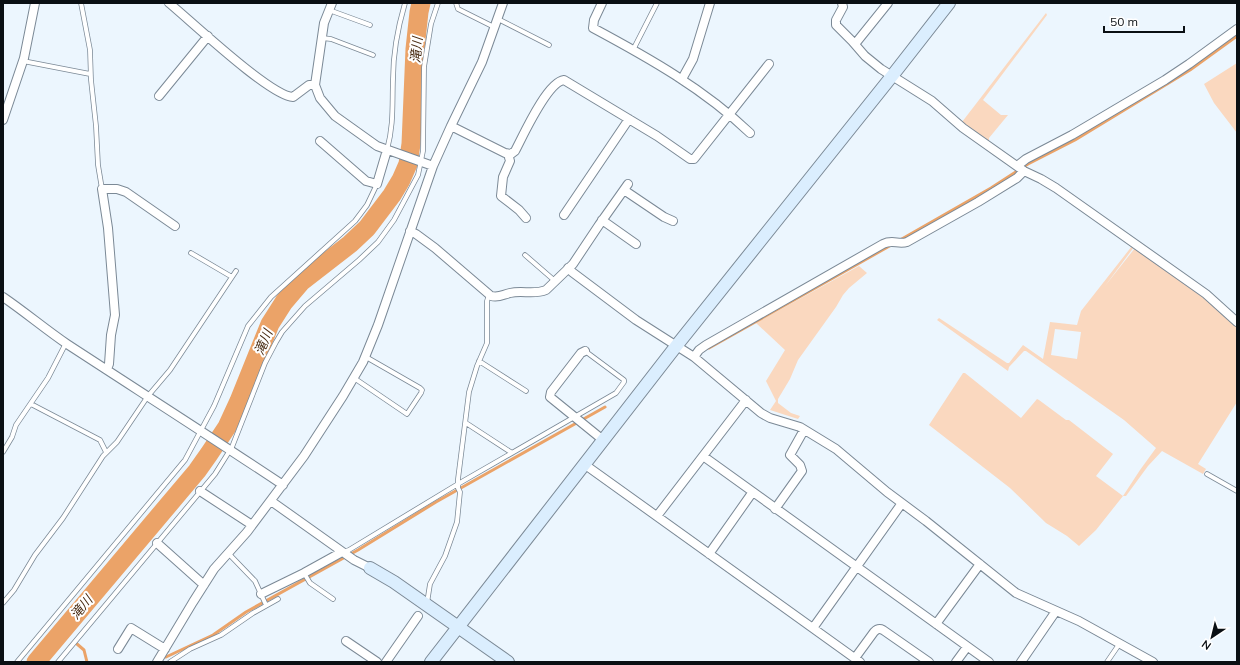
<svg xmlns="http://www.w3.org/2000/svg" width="1240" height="665" viewBox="0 0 1240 665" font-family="Mulish,'Noto Sans JP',sans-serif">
  <rect width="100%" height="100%" fill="#ecf6fe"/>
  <!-- green -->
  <path fill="#fad8bf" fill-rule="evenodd" d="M1046 13 1047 15 983 100 1001 115H1008L989 138V142L962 122Z
    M1237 63V133L1214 103 1204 84Z
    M1132 246 1134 247 1105 286 1135 248 1205 298 1237 327V402L1198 464 1206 469 1203 474 1162 451 1148 466 1126 496H1123L1096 530 1079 546 1067 536 1046 523 1010 488 929 425 963 373H965L1021 418 1037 399 1039 400 1066 420H1069L1113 454 1096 476 1123 496 1140 470 1156 448 1124 420 1026 351H1024L1009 367 1008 371 937 320 939 318 1007 363H1009L1023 345 1043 359 1050 322 1077 325 1081 311ZM1055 329 1081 332 1077 359 1051 355Z
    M859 266 867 273 849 288 843 295 836 307 798 360 790 379 778 399V403L791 413 800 416 798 419 770 410 776 401 766 381 785 350 756 323Z"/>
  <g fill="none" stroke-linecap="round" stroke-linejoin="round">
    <!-- stream -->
    <path stroke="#eba368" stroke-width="3" d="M900 240 991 188 1028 164 1075 140 1190 70 1237 36
      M709 348 893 244
      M60 632 67 637
      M77 644 84 650 87 662
      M166 657 213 635 246 612 358 550 436 502 605 407"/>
    <!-- river -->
    <path stroke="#eba368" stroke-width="19" d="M36 662 197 471 209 454 227 427 239 401 270 324 284 302 301 282 350 244 367 228 392 195 401 180 408 164 411 144 415 49 419 12 421 3"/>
    <!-- lane casing -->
    <g stroke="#7b8996" stroke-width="5.5">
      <path id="lane" d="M81 3 90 50 91 80 96 126 98 165 102 189
        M456 3 458 9 494 27
        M329 10 370 25
        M498 19 549 45
        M322 38 331 39 373 55
        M633 50 657 3
        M23 61 90 74
        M387 150C394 124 392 105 393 79 393 54 398 27 405 3
        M191 253 232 277
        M525 255 555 281
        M479 361 526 391
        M354 378 407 414 421 393 422 390 420 388 366 357
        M31 404 100 440 106 452
        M466 423 512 453
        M3 452 12 437 16 425 48 378 66 343
        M1207 474 1237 491
        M343 552 349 550 458 484 616 393 624 382V380L585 351
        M228 553 255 581 266 605
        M304 573 310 583 333 599
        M3 603 14 590 35 555 63 518 103 456 117 442 148 396 170 370 236 271
        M427 603 430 584 445 556 457 522 460 492 458 488V479L469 392 477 366 487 343V301L489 295
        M17 662 185 460 214 406 248 326 271 297 355 221 367 205 377 184
        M58 662 215 474 232 447 265 363 276 342 282 332 305 306 359 260 378 242 394 220 418 175 423 151 424 67 431 24 438 3
        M170 662 190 649 221 635 253 613 278 599
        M1107 662 1120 643"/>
    </g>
    <!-- street casing -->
    <g stroke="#7b8996" stroke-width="10">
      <path id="street" d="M169 3C191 21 270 96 293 97L309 85H315
        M332 3 324 23 315 85 320 98 335 116 377 146 433 166
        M602 3 594 20 593 28C649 58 704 89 750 133
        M842 3 843 7 836 20V25L852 41 865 56 881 69 932 101 963 128 1024 171 1041 179 1056 188 1206 294 1237 322
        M855 44 888 3
        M682 79 693 59 710 3
        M159 96 208 36
        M3 120 24 58 35 3
        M451 126 505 153 511 154 515 151C523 136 547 82 564 80L657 136 690 159H694L769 64
        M320 141 366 181 377 184 387 150
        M508 154 510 161 503 177 501 196 519 210 526 218
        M1017 166 1026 159 1072 135 1165 80 1189 64 1237 29
        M624 190 664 217 673 221
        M564 215 629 119
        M602 220 636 244
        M410 231 416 234 435 248 491 296C499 298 502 295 510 293 522 290 534 295 546 290L573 264 599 225 628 184
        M568 268 572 272 636 320 694 357 761 413 770 418 800 427 836 449 887 492 926 521 1016 593 1079 621 1153 662
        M3 297C25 312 45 329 67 344 139 391 211 437 283 485
        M585 351 581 353 551 392 550 397 603 440
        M694 357 699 350 706 345 883 244C893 239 898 245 907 242L978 202 1017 178 1024 171
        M107 369 109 364 111 335 115 315 108 228 102 189H117L126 192 175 226
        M703 456 989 662
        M584 464 860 662
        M200 491 252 525
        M271 501 354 560 370 568
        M775 509 802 471 800 465 790 455 804 430
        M657 516 746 400
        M157 543 204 585
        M709 554 752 493
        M261 594 304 573 342 552
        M936 624 980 564
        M813 628 902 503
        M346 641 377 662
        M118 649 131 628 165 649
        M855 658 874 632C877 629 879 628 883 630L929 662
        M157 662 193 602 214 569 247 532 304 456 343 396 363 362 378 325 433 166 451 126 482 62 503 3
        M386 662 418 616
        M956 662 967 647
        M1021 662 1056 611"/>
    </g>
    <!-- secondary casing -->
    <g stroke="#7b8996" stroke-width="14">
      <path id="secondary" d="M370 568 394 582 508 662
        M431 662 677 345 892 76 949 3"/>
    </g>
    <!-- lane -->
    <use href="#lane" stroke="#fff" stroke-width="4"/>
    <!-- street -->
    <use href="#street" stroke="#fff" stroke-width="8"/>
    <!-- secondary -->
    <use href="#secondary" stroke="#dbeefe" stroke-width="12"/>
  </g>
  <g text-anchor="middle" stroke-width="4" stroke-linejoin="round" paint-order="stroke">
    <!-- water labels -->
    <g font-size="13" font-style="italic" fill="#482b12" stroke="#fff">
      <text transform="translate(416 50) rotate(-85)" y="5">滝川</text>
      <text transform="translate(263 342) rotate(-67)" y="5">滝川</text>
      <text transform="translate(81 607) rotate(-50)" y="5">滝川</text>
    </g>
  </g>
  <!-- border -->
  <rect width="1240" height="665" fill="none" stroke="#0a0f13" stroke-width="8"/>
  <!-- north arrow -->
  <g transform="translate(1212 637) rotate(215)" stroke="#ffffff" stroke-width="3" paint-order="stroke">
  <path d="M0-3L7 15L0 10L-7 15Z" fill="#0a0f13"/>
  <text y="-6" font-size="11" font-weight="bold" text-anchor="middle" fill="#0a0f13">N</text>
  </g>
  <!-- scale -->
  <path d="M1104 26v6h80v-6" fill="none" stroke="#0a0f13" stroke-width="2"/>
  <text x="1110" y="26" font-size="12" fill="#0a0f13" stroke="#ffffff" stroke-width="3" paint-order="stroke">50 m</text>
</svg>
